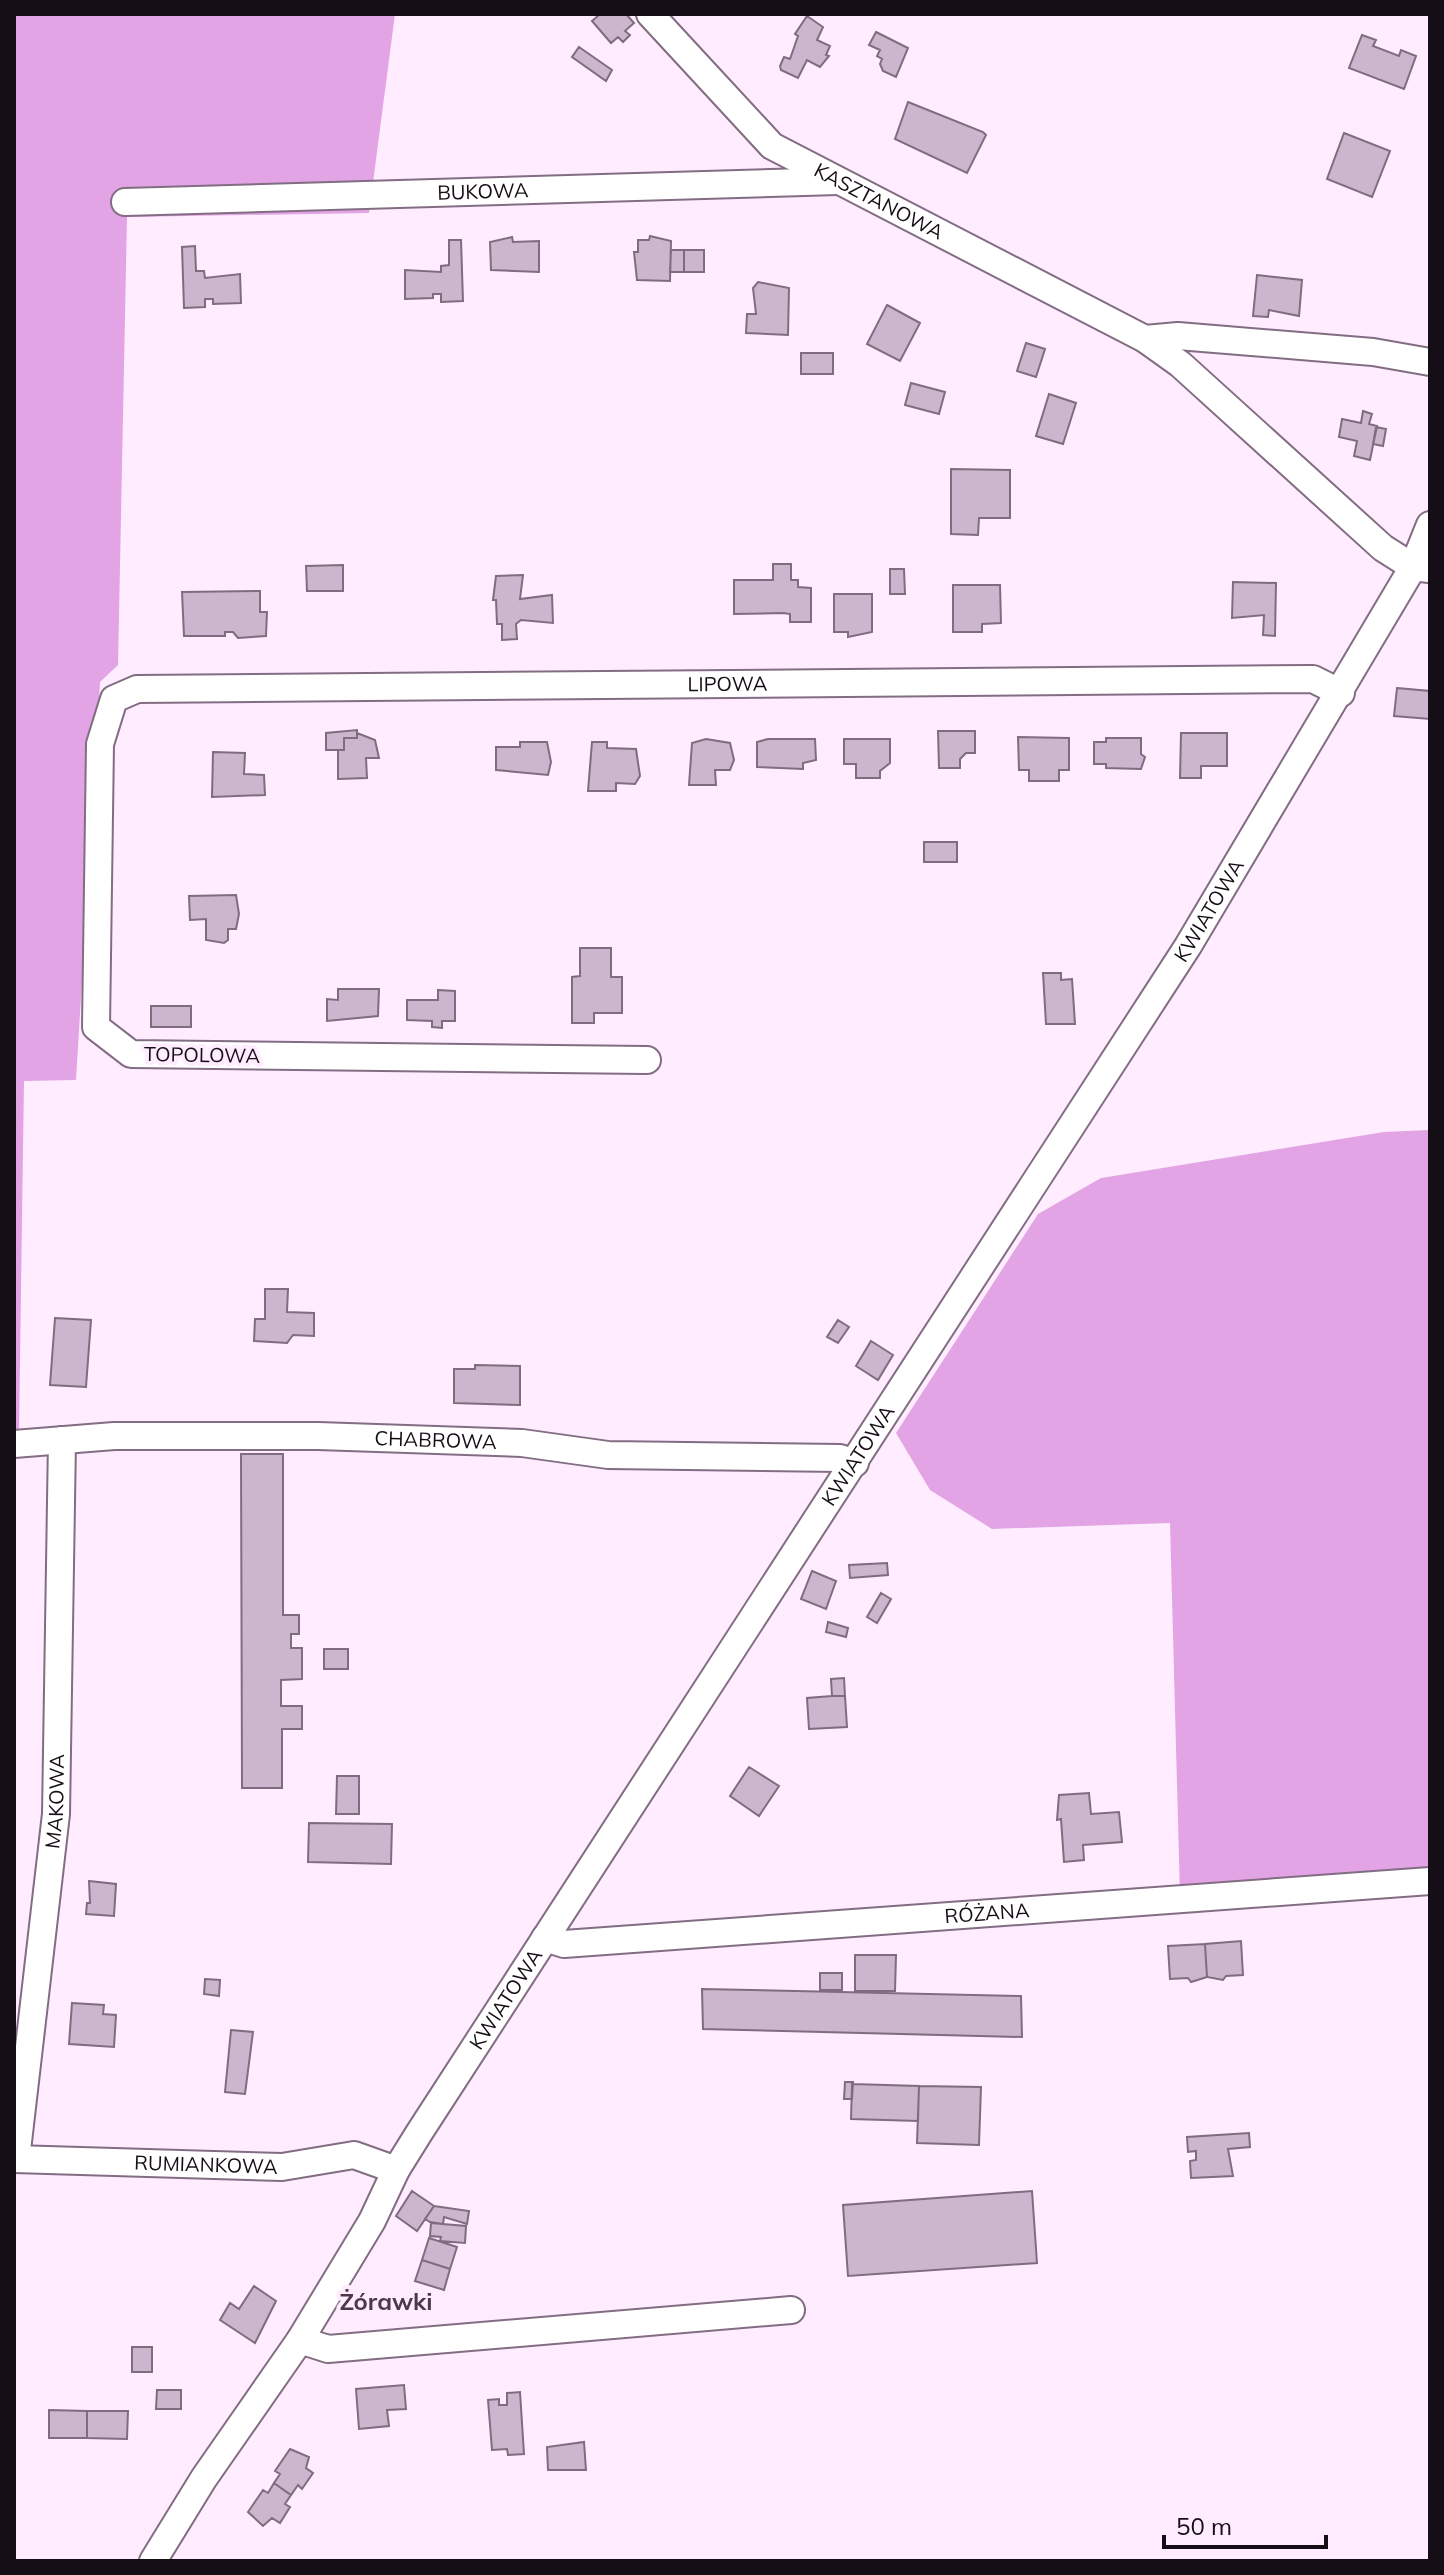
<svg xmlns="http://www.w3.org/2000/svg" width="1444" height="2575" viewBox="0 0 1444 2575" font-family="Mulish,sans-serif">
  <rect width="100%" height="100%" fill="#ffecff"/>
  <!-- forest -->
  <path fill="#e2a4e5" d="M14 14H395L369 213 127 217 118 665 100 682 76 1080 24 1081 19 1429H14Z
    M1430 1130V1875L1180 1895 1170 1523 992 1529 930 1490 896 1433 1038 1214 1101 1178 1384 1132Z"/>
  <!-- building -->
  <path fill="#ccb6cd" stroke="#806c81" stroke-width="2" d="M600 14H626L634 23 625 31 630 35 623 42 618 37 611 43 592 21Z
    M807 16 823 27 817 40 830 46 826 55 829 56 820 67 807 60 798 78 781 70 780 66 784 57 790 59 798 36 795 34Z
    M876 32 908 48 896 77 883 71 880 64 882 59 877 56 880 50 869 45Z
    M1362 35 1376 40 1373 46 1399 56 1401 50 1416 56 1404 89 1349 68Z
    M579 47 612 70 606 81 572 57Z
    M908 102 983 132 986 135 967 173 895 139Z
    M1344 133 1390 151 1372 197 1327 179Z
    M650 236 671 241 670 281 637 280 634 252H638V240H649Z
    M512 237 513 242 539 241V272L491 270 490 242Z
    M449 240H461L463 301 441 302V294H433V298L405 299V270L441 272V266L449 265Z
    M195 246 196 271H204L205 278 240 274 241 303 213 304V299H205V307L184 308 182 247Z
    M671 250H684V272H670Z
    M684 250H704V272H684Z
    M1257 275 1302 280 1299 316 1269 310 1268 317 1253 316Z
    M758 282 789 288 788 335 746 333 747 314H756L753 288Z
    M887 305 920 323 900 361 867 344Z
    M1026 343 1045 349 1036 377 1017 371Z
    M801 353H833V374H801Z
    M911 383 945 392 939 414 905 405Z
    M1049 394 1076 403 1063 444 1036 436Z
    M1363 411 1372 414 1369 424 1377 426 1370 460 1354 456 1357 441 1339 437 1342 419 1361 423Z
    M1376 427 1386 429 1383 446 1373 444Z
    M951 469 1010 470V518H979L978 535 951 534Z
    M773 564H791V580H798V587L811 588V622H790V614L783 613 734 614V580H773Z
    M343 565V591H307L306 566Z
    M890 569H904L905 594H890Z
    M523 575 520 599 552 595 553 623 521 620 516 624 517 639 502 640V624H497L496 600H493L496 576Z
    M1233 582 1276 583 1275 636 1263 635 1264 615 1232 618Z
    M953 585H1000L1001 623 982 624V632H953Z
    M260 591V612H267L266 636 238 638 233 632H225V636H184L182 592Z
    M834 594H872V632L848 637V632H834Z
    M1397 688 1430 691V719L1394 716Z
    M357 730V738H344V750H326V733Z
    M938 731H975V753H966L960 759V768H939Z
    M357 733 375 740 379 758H366L367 778 338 779V750H344V738H357Z
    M1181 733H1227V766H1201V778H1180Z
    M1018 737 1069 738V770H1059V781H1029V770H1019Z
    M1106 738H1141V754L1145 757 1141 769 1106 768V764H1094V742H1106Z
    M706 739 730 743 734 760 730 770H715L716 785H689L692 743Z
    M768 739H815L816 760 803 763V769L757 767V742Z
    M844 739H890V763L880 771V778H856V764H844Z
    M520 742H547L551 762 548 775 496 770V747H520Z
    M592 742H607V748L636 749 640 776 635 784 616 783V791H588Z
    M213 752 245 753 244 774 264 775 265 795 212 797Z
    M924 842H957V862H924Z
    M236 895 239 914 236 929H228V940L224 943 206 940V919L190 920 189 896Z
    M580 948H611V977H622V1013H594V1023H572V977L580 976Z
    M1043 973H1061V980L1072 979 1075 1024H1046Z
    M338 989H379L378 1016 327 1021V999L338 1000Z
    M438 990 455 991V1021H442V1028L432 1027V1021L407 1020V1000H438Z
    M151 1006H191V1027H151Z
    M265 1289H288L287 1312 314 1313V1336L293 1335 287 1343 254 1341 255 1319H265Z
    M55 1318 91 1320 86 1387 50 1385Z
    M838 1320 849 1327 838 1343 827 1337Z
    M871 1341 893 1355 878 1380 856 1366Z
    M475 1365 520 1366V1405L454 1403V1369H475Z
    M241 1454H283V1615H299V1634H291V1648H302V1679L281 1680V1706H302V1729H282V1788H242Z
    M887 1563 888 1575 850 1578 849 1565Z
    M812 1571 836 1581 826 1609 801 1599Z
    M881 1593 891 1599 877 1623 867 1617Z
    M828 1622 848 1628 846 1637 826 1632Z
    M324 1649H348V1669H324Z
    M844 1678 845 1696H832L831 1679Z
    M832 1696H845L847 1727 809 1729 807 1698Z
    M749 1767 779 1786 759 1816 730 1796Z
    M337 1776H359V1814H336Z
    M1089 1793 1091 1814 1119 1812 1122 1842 1083 1845 1084 1860 1064 1862 1061 1819 1057 1820 1059 1795Z
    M309 1823 392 1824 391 1864 308 1862Z
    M89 1881 116 1884 114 1916 86 1914 87 1903H90Z
    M1241 1941 1243 1975 1226 1976 1223 1980 1207 1977 1205 1944Z
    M1205 1944 1207 1977 1191 1982 1188 1978 1170 1979 1168 1946Z
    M855 1955H896L895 1991H855Z
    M820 1973H842V1990H820Z
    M205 1979 220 1980 219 1996 204 1994Z
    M702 1989 1021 1996 1022 2037 703 2029Z
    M72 2003 104 2005 103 2014 116 2015 114 2047 69 2044Z
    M231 2030 253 2032 245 2094 225 2092Z
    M845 2082H853L852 2099H844Z
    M852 2084 919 2086 918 2121 851 2119Z
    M919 2086 981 2087 979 2145 917 2143Z
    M1249 2133 1250 2147 1228 2149 1233 2176 1191 2178 1190 2161 1196 2160V2151L1188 2152 1187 2137Z
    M412 2191 434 2206 417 2231 396 2216Z
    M1032 2191 1037 2263 848 2276 843 2205Z
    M434 2206 469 2211 467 2224 444 2217 443 2224 430 2222 425 2219Z
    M431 2223 466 2226 465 2243 440 2241 441 2237 430 2236Z
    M429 2238 457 2247 450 2269 422 2260Z
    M422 2260 450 2269 444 2290 415 2281Z
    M254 2286 276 2301 255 2343 220 2320 230 2303 239 2309Z
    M132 2347H152V2372H132Z
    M404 2385 406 2409 387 2410 389 2426 359 2429 356 2389Z
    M157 2390H181V2409H156Z
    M520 2392 524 2454 508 2455 507 2449 492 2450 488 2400 499 2399V2405H507V2393Z
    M49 2410 87 2411V2438H49Z
    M87 2411H128L127 2439 87 2438Z
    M584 2442 586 2470H548L547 2447Z
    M290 2449 309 2457 306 2468 313 2473 302 2489 298 2485 291 2495 274 2483 280 2474 275 2471Z
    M274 2483 291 2495 285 2504 290 2507 280 2523 272 2518 263 2526 248 2512 263 2490 268 2493Z"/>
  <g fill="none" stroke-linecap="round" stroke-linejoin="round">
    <!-- minor casing -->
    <g stroke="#826d82" stroke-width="30">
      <g id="minor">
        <path id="s1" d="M650 14 772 146 1145 339 1180 364 1383 548 1413 567 1429 569"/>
        <path id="s2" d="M125 202 838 181"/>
        <path d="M1145 339 1178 336 1373 352 1430 362"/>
        <path id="s3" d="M647 1060 131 1054 96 1027 100 744 114 699 137 689 1313 679 1341 693"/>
        <path id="s4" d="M14 1444 114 1436H318L522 1443 608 1455 840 1458 855 1463"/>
        <path id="s5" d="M545 1938 564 1944 1430 1881"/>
        <path id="s6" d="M14 2159 282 2167 354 2155 396 2170"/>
        <path id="s7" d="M16 2159 56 1814 62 1440"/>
        <path d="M300 2340 328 2349 791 2310"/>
        <path id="s8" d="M153 2561 204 2478 300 2340 372 2221 396 2170 419 2133 1188 946 1413 567 1430 525"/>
      </g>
    </g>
    <!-- minor -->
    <use href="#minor" stroke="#fff" stroke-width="26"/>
  </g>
  <g text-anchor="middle" stroke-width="8" stroke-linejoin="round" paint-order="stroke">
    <!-- street labels -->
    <g font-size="20" fill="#160e16" stroke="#ffecff">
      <text dy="7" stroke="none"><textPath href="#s2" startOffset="358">BUKOWA</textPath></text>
      <text dy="7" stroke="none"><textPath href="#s1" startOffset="300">KASZTANOWA</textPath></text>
      <text dy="7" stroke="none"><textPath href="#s3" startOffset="1506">LIPOWA</textPath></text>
      <text dy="7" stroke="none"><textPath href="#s8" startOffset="1960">KWIATOWA</textPath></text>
      <text transform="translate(202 1055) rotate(1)" y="7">TOPOLOWA</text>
      <text dy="7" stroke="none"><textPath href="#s4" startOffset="422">CHABROWA</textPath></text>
      <text dy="7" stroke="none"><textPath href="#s8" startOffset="1312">KWIATOWA</textPath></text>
      <text dy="7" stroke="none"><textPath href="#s7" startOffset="360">MAKOWA</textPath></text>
      <text dy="7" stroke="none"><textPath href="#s5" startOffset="444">RÓŻANA</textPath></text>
      <text dy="7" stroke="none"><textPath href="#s8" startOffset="664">KWIATOWA</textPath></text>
      <text dy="7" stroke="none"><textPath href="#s6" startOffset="192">RUMIANKOWA</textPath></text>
    </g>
    <!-- quarter labels -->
    <g font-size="24" font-weight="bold" fill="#4c394c" stroke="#ffecff">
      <text x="386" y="2310">Żórawki</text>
    </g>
  </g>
  <!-- border -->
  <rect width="1444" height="2575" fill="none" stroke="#160e16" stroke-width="32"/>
  <!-- scale -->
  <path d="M1164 2535v12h162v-12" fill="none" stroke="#160e16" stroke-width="4"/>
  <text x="1176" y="2535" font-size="24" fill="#160e16" stroke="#ffecff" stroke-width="6" paint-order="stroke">50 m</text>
</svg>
